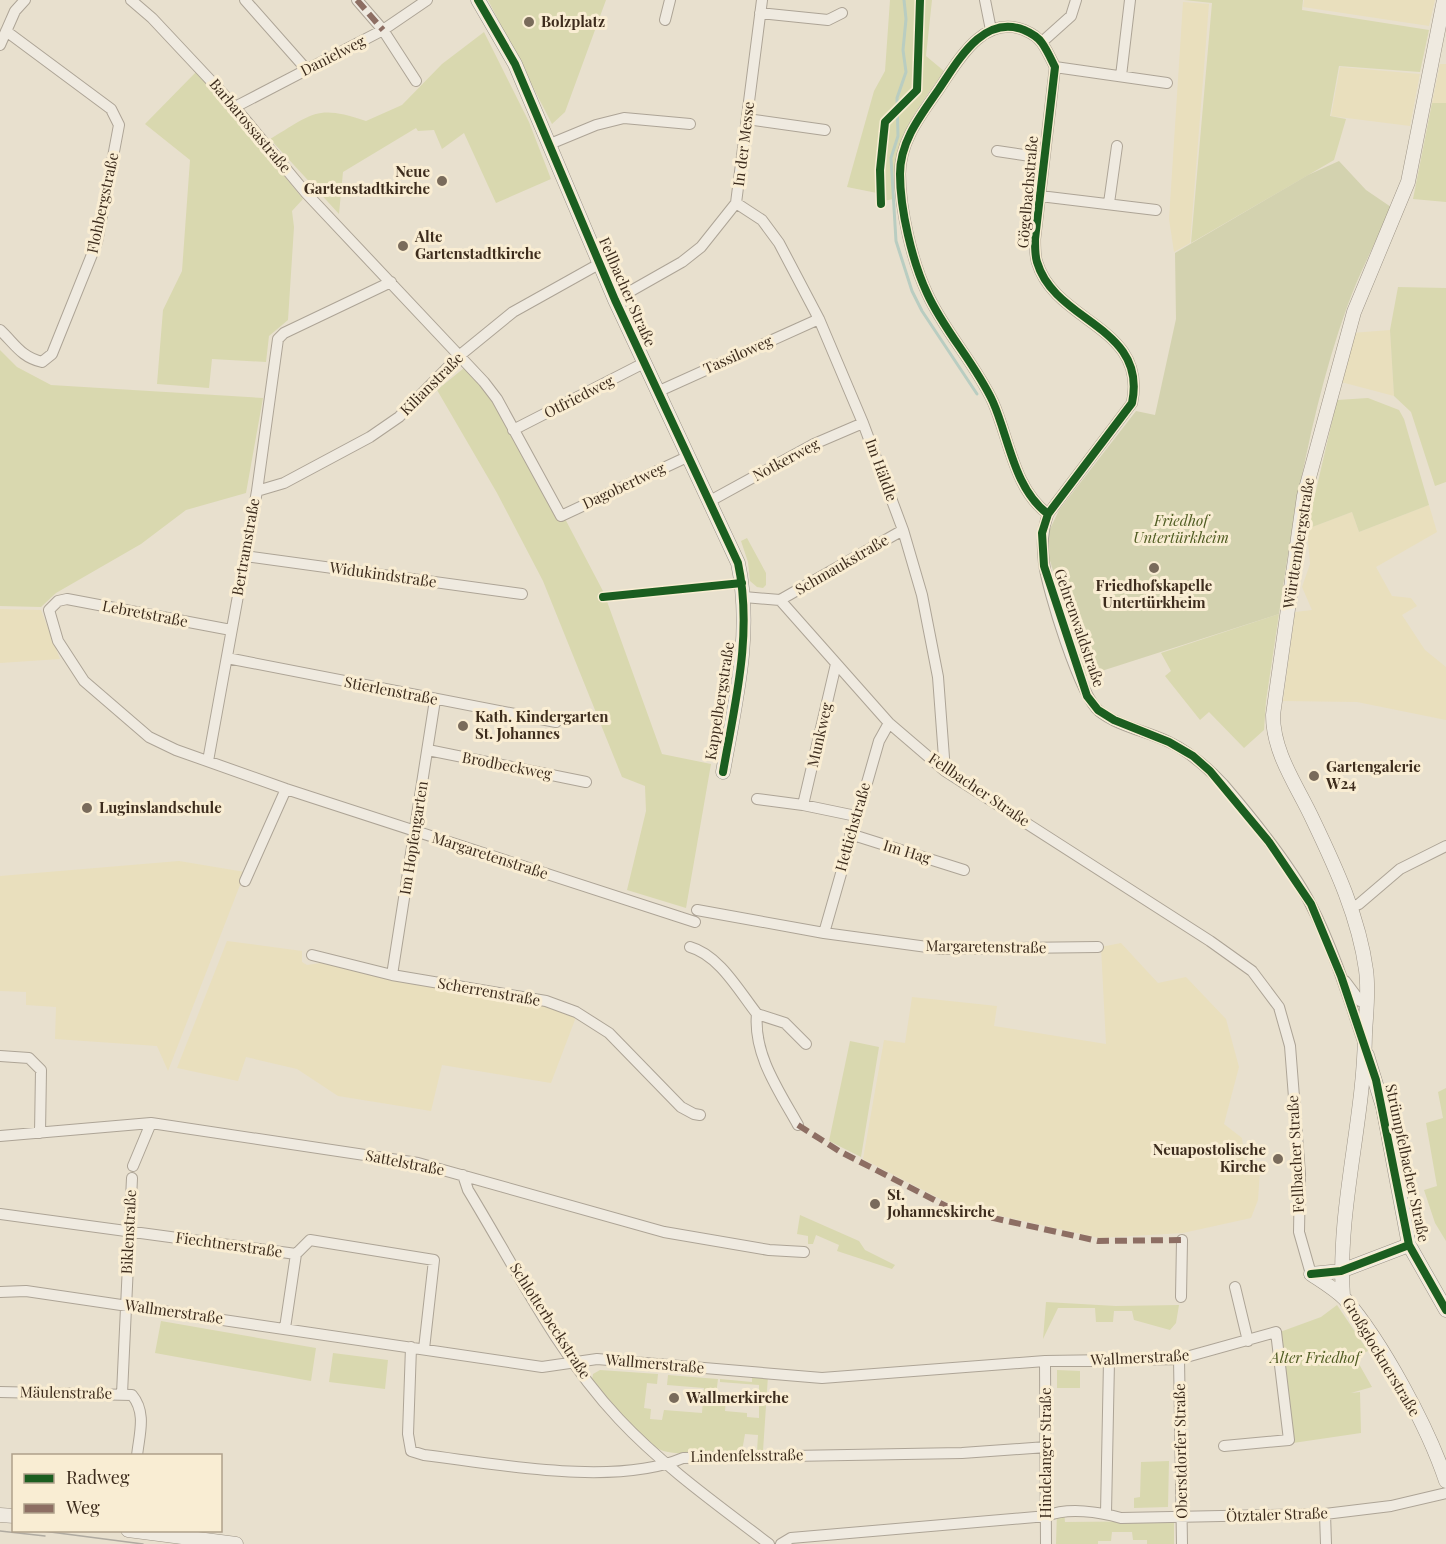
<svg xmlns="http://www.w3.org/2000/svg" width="1446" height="1544" viewBox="0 0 1446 1544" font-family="'Playfair Display',serif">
  <rect width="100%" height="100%" fill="#e8e0ce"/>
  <!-- farmland -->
  <path fill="#e9dfbd" d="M1304 0H1435L1429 26 1303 7Z
    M1183 2 1209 4 1190 243 1174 252 1169 219Z
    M1440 64H1446V103H1432Z
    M1340 67 1420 74 1410 126 1331 116Z
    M1390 330 1394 396 1341 382 1351 333Z
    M1429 505 1437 532 1376 567 1392 596 1411 598 1417 606 1402 615 1425 650 1446 667V720L1357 702 1283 701 1295 612 1312 610 1302 587 1310 564 1307 529 1352 512 1359 532Z
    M0 609 41 610 60 659 0 663Z
    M179 861 245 872 168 1071 157 1046 55 1039 56 1007 26 1005V992L0 991V876Z
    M227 941 302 951V962L307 965 328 962 546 1005 576 1017 551 1083 442 1065 431 1111 338 1096 297 1069 246 1057 238 1081 177 1068Z
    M1121 943 1158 983 1186 977 1226 1019 1239 1067 1224 1124 1242 1138 1245 1161 1260 1170 1258 1200 1251 1218 1183 1233 1099 1238 952 1205 863 1159 884 1040 905 1043 912 997 997 1006 994 1026 1106 1044 1101 947Z"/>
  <!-- green -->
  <path fill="#d9d8af" d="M488 0H606L565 112 552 124Z
    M890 0H932L926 56 944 71C911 119 892 138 894 199L877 202V193L847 187 874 91 885 71Z
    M1184 0H1303L1302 10 1429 30 1420 72 1339 66 1330 116 1346 119 1334 160 1191 243 1212 3Z
    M484 32 529 122 551 179 496 203 464 133 442 149 434 130 418 131 416 128 343 172 339 214 270 139C313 114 316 104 366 121L402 105 442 64Z
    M196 72 231 110 303 199 292 211 294 227 288 320 269 336 266 362 212 359 209 388 157 384 163 310 182 271 190 160 145 124Z
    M1432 103H1446V202L1413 199Z
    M1398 287 1446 288V482L1435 486 1411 412 1394 396 1390 330Z
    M0 350 17 367 51 385 263 398 246 493 186 510 141 544 56 593 41 607 0 606Z
    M464 368 484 382 562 513 604 593 662 754 711 764 686 908 627 890 646 811 645 786 622 777 543 581 497 493 437 390Z
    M1368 398 1399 410 1404 419 1429 505 1359 532 1352 512 1307 529 1337 400Z
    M747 538 766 573V585L763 588 757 587 750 581 748 562 741 541Z
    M1279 614 1266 701 1264 730 1244 748 1209 712 1200 720 1165 676 1171 671 1161 653Z
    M850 1041 879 1047 861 1157 829 1141Z
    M1446 1088V1241L1435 1223 1424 1190 1437 1186 1426 1123 1443 1118 1438 1092Z
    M800 1215 859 1241 865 1250 895 1265 892 1269 837 1251 839 1245 816 1235 813 1244H808V1236L797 1234Z
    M1046 1302 1116 1306 1179 1305 1176 1323 1170 1330 1134 1320 1132 1311H1114L1113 1322H1096L1095 1308H1058L1043 1339Z
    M1337 1305 1368 1351 1355 1357 1372 1387 1351 1393 1360 1392 1361 1433 1293 1443 1280 1332 1321 1317Z
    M161 1321 316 1348 311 1381 155 1353Z
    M333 1353 388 1360 385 1389 329 1382Z
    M600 1370 658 1374 657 1384 647 1383 644 1408 651 1409 650 1419 662 1420 664 1410 702 1413 704 1388 667 1385 668 1375 718 1379 716 1395 726 1397 725 1411 747 1413V1417L759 1418V1385L720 1382V1379L752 1382V1375L768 1376 763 1451H757L758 1435 745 1434 742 1451C718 1451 691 1456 668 1452 645 1449 606 1398 592 1379L593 1374Z
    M1057 1370 1080 1371V1388H1057Z
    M1169 1461 1168 1507 1134 1508V1498L1140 1497 1141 1462Z
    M1057 1512H1064L1065 1522 1174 1521V1544H1147V1540H1133L1132 1532H1112L1111 1541H1098V1544H1056Z"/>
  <!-- cemetery -->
  <path fill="#d3d2af" d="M1339 161 1366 190 1391 207C1377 240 1359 273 1347 307 1313 401 1293 515 1279 614L1086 676 1046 548 1050 529 1059 510 1136 411 1155 415 1176 319 1175 253 1308 175Z"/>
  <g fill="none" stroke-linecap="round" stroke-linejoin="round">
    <!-- stream -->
    <path stroke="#b9cdc1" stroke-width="3" d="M904 0 906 19 903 50 906 72 897 98 898 136 891 158 896 241 912 291 922 311 977 394"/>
    <!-- street casing -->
    <g stroke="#ada496" stroke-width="12">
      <path id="street" d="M131 0 152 18 228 99 306 193 484 382 497 399 561 516 687 457
        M245 0 307 70
        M357 0 383 30 416 81
        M985 0 991 30
        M760 13 828 20 842 13
        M665 20 670 0
        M1042 42 1071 16 1076 0
        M0 45 15 11 25 0
        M1055 67 1167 83
        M1121 76 1130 0
        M235 107 383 30 427 0
        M747 119 825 130
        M550 144 596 125 624 118 690 124
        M997 151 1044 158
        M1040 196 1156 210
        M736 203 762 220 779 243 819 319 863 423 903 530 922 595 938 677 945 771
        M1109 203 1117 146
        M615 300 682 262 701 247 736 203 762 0
        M0 330C15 344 21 357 42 362L52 354 97 242 119 125 111 109 6 31
        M657 392 819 319
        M513 430 644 363
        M257 491 284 483 370 437 399 417 459 356 513 312 599 264
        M710 501 814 444 863 423
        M1048 514C1014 489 1009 438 993 402 975 363 944 331 927 293 912 261 900 209 900 174 900 141 921 115 939 89 958 61 983 14 1024 30 1031 33 1038 37 1042 43 1047 50 1051 59 1055 67L1035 239C1035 246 1035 256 1037 262 1055 323 1148 326 1132 403L1048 514C1042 531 1042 545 1044 563 1047 589 1080 696 1099 711 1119 727 1147 731 1169 742 1190 752 1207 767 1223 784 1252 818 1291 866 1311 905 1333 948 1348 996 1363 1041
        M245 556 522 594
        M744 597 780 600 889 723 945 771 1210 941 1252 971 1279 1007 1290 1046 1300 1174 1299 1232 1311 1274
        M780 600 903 530
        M231 630 67 599 58 601 49 610 58 641 84 681 149 737 176 750 286 789 695 922
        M227 658 556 722
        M428 750 586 782
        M208 761 257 491 278 339 284 333 391 282
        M757 799 803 805 856 816
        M803 805 836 664
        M850 834 964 870
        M245 881 286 789
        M1350 908 1359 904 1400 869 1446 846
        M697 910 824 933 942 949 1098 947
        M824 933 879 741 889 723
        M690 947C719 955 739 991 757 1014 753 1054 779 1091 798 1125
        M312 955 392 975 546 1001 576 1012 609 1033 681 1107 694 1114 700 1115
        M392 975 435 700
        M1345 981 1360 1001 1367 1004
        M757 1014 785 1023 806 1044
        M0 1056 29 1058 41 1070 40 1133
        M0 1136 151 1123 418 1163 664 1232 769 1250 804 1252
        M133 1166 151 1123
        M463 1175 468 1190C515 1267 557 1353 619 1419 663 1466 718 1505 769 1544
        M0 1214 296 1254 310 1240 434 1260 424 1349
        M1235 1287 1248 1341
        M0 1292 26 1291 542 1367 597 1359 822 1378 1045 1361 1179 1359 1276 1332 1289 1440 1224 1446
        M1181 1297 1182 1240
        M285 1328 296 1254
        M411 1347 408 1434 411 1451 424 1455C497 1464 615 1487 683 1458L962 1453 1046 1447
        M1179 1359 1182 1544
        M1045 1361 1046 1544
        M0 1392 132 1395C147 1413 139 1435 137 1456
        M122 1394 132 1178
        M1106 1513 1109 1361
        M1325 1514 1326 1544
        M781 1544 791 1538 1047 1516C1068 1507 1100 1512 1121 1518L1325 1514 1391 1506 1446 1493"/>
    </g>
    <!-- secondary casing -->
    <g stroke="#9d9486" stroke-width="15">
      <path id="secondary" d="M478 0 515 64 615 300 738 563C753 633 735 703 723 772
        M1367 1055 1383 1107 1409 1245 1446 1310
        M1311 1274C1323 1282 1335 1289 1345 1299 1382 1342 1428 1427 1446 1481
        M1311 1274 1341 1271 1409 1245
        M1343 1297C1337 1209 1364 1122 1365 1034 1366 1013 1369 992 1366 970 1359 918 1336 868 1313 820 1298 787 1273 754 1273 715L1304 496 1354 312 1408 182 1444 0
        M0 1515 14 1516
        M128 1530 236 1544"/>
    </g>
    <!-- street -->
    <use href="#street" stroke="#efeae0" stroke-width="10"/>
    <!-- secondary -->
    <use href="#secondary" stroke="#efeae0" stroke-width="14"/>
    <!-- tram -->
    <path stroke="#afaaa0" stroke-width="1.5" d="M35 1530 143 1544
      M0 1531 45 1536"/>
    <!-- quiet -->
    <path stroke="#8d6e63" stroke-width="6" stroke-dasharray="12 6" stroke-linecap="butt" d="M357 0 383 30
      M798 1125 839 1151 952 1209 1098 1241 1182 1240"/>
    <!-- cycleway casing -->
    <g stroke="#f9edd3" stroke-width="11">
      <path id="cycleway" d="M478 0 515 64 615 300 738 563C753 633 735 703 723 772
        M881 204 880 170 885 122 917 90 920 0
        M1048 514C1014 489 1009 438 993 402 975 363 944 331 927 293 912 261 900 209 900 174 900 141 921 115 939 89 958 61 983 14 1024 30 1031 33 1038 37 1042 43 1047 50 1051 59 1055 67L1035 239C1035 246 1035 256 1037 262 1055 323 1148 326 1132 403L1048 514 1042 533 1044 566 1087 696 1098 710 1114 720 1169 742 1193 756 1210 771 1269 842 1311 904 1341 976 1376 1080 1409 1245 1446 1310
        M603 597 742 583
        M1311 1274 1341 1271 1409 1245"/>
    </g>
    <!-- cycleway -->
    <use href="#cycleway" stroke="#1b5e20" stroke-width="8"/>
  </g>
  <!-- markers -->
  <g fill="#796b5b" stroke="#f9edd3" stroke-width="2">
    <circle cx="529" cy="22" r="6"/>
    <circle cx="442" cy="181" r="6"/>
    <circle cx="403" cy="246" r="6"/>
    <circle cx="1154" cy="568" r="6"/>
    <circle cx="463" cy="726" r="6"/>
    <circle cx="1314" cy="776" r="6"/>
    <circle cx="87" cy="808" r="6"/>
    <circle cx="1278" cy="1159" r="6"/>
    <circle cx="875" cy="1204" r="6"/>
    <circle cx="674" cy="1398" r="6"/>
  </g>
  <g text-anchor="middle" stroke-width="6" stroke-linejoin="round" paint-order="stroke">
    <!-- poi labels -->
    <g font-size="15" font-weight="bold" fill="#3d2c1d" stroke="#f9edd3" text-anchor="start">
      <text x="541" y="27">Bolzplatz</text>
      <text x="430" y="177" text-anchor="end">Neue<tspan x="430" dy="17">Gartenstadtkirche</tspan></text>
      <text x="415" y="242">Alte<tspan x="415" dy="17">Gartenstadtkirche</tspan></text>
      <text x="1154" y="591" text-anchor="middle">Friedhofskapelle<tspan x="1154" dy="17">Untertürkheim</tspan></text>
      <text x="475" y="722">Kath. Kindergarten<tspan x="475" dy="17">St. Johannes</tspan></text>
      <text x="1326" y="772">Gartengalerie<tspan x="1326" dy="17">W24</tspan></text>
      <text x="99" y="813">Luginslandschule</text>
      <text x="1266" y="1155" text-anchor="end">Neuapostolische<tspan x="1266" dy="17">Kirche</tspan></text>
      <text x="887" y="1200">St.<tspan x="887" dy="17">Johanneskirche</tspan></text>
      <text x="686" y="1403">Wallmerkirche</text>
    </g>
    <!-- street labels -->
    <g font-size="15" fill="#3d2c1d" stroke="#f9edd3">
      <text transform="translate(333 56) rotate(-27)" y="5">Danielweg</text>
      <text transform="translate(250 126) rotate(50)" y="5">Barbarossastraße</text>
      <text transform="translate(744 144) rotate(-83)" y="5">In der Messe</text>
      <text transform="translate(1028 192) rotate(-85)" y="5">Gögelbachstraße</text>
      <text transform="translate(103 203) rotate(-78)" y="5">Flohbergstraße</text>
      <text transform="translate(627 292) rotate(66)" y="5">Fellbacher Straße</text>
      <text transform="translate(738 355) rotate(-24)" y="5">Tassiloweg</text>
      <text transform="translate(432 384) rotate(-45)" y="5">Kilianstraße</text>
      <text transform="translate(579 397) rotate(-27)" y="5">Otfriedweg</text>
      <text transform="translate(786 460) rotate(-28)" y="5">Notkerweg</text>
      <text transform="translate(881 470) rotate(70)" y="5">Im Häldle</text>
      <text transform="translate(624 486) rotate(-25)" y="5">Dagobertweg</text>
      <text transform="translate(1299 543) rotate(-81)" y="5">Württembergstraße</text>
      <text transform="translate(246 547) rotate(-80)" y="5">Bertramstraße</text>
      <text transform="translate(842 565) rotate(-30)" y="5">Schmaukstraße</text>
      <text transform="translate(383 575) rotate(8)" y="5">Widukindstraße</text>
      <text transform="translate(145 614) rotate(11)" y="5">Lebretstraße</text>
      <text transform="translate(1079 628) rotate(71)" y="5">Gehrenwaldstraße</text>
      <text transform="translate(391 691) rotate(11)" y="5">Stierlenstraße</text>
      <text transform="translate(720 701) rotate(-81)" y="5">Kappelbergstraße</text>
      <text transform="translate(820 735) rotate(-77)" y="5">Munkweg</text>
      <text transform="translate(507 766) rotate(11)" y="5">Brodbeckweg</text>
      <text transform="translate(979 790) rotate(34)" y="5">Fellbacher Straße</text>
      <text transform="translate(853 827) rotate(-74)" y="5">Hettichstraße</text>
      <text transform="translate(414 838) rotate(-81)" y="5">Im Hopfengarten</text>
      <text transform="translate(907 852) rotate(17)" y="5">Im Hag</text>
      <text transform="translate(490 856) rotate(18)" y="5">Margaretenstraße</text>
      <text transform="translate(986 947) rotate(1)" y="5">Margaretenstraße</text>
      <text transform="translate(489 992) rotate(10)" y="5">Scherrenstraße</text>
      <text transform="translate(1296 1154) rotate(-93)" y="5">Fellbacher Straße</text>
      <text transform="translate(405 1163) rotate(11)" y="5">Sattelstraße</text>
      <text transform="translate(1407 1163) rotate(78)" y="5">Strümpfelbacher Straße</text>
      <text transform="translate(129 1232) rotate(-87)" y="5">Biklenstraße</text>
      <text transform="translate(229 1245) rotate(8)" y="5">Fiechtnerstraße</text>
      <text transform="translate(174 1312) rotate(8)" y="5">Wallmerstraße</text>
      <text transform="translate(550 1321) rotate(57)" y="5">Schlotterbeckstraße</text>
      <text transform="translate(1381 1357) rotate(59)" y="5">Großglocknerstraße</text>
      <text transform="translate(1140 1358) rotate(-3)" y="5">Wallmerstraße</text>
      <text transform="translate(655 1364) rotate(5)" y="5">Wallmerstraße</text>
      <text transform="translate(66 1393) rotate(1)" y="5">Mäulenstraße</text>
      <text transform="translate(1181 1451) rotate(-91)" y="5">Oberstdorfer Straße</text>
      <text transform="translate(1046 1453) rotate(-90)" y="5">Hindelanger Straße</text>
      <text transform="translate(747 1456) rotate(-1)" y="5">Lindenfelsstraße</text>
      <text transform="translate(1277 1515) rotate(-2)" y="5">Ötztaler Straße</text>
    </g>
    <!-- park labels -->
    <g font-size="15" font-style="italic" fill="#4f5c21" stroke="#f9edd3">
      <text x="1181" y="526">Friedhof<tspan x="1181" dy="17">Untertürkheim</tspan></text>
      <text x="1315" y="1363">Alter Friedhof</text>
    </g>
  </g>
  <!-- legend -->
  <rect x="12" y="1454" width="210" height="78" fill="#f9edd3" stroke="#aea08a" stroke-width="1.5"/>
  <rect x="24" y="1474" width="30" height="9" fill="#1b5e20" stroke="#aea08a" stroke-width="1.5"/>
  <text x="66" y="1484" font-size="18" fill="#3d2c1d">Radweg</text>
  <rect x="24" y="1504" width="30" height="9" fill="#8d6e63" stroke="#aea08a" stroke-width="1.5"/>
  <text x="66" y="1514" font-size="18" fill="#3d2c1d">Weg</text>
</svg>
